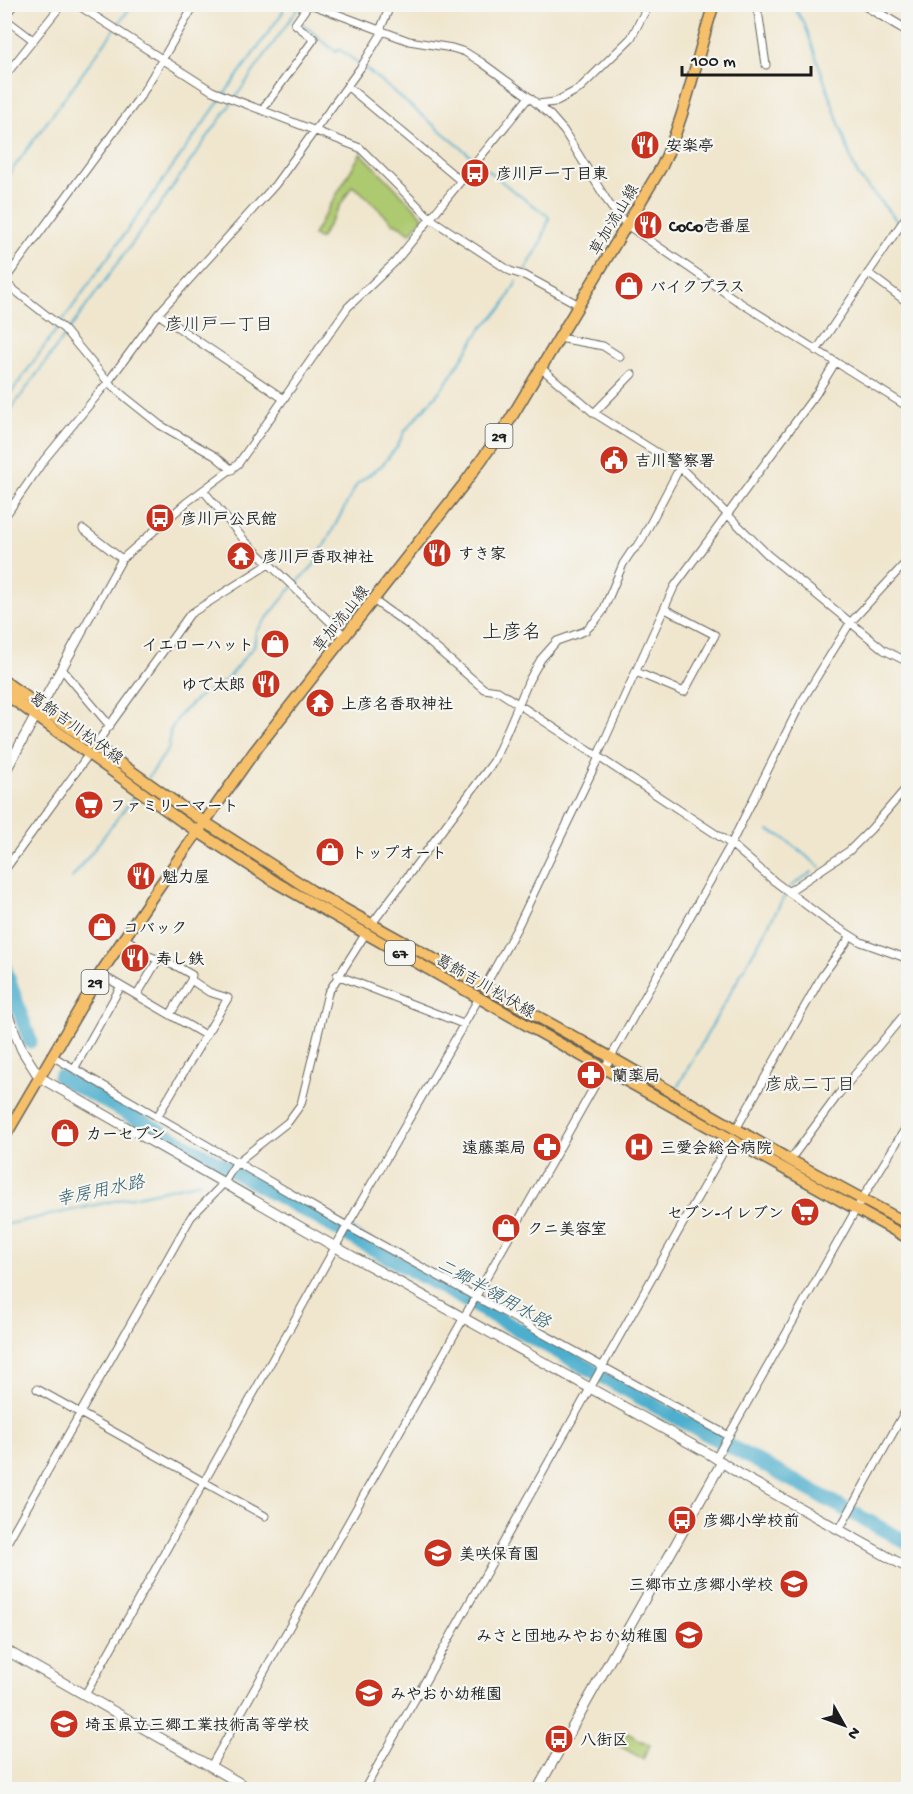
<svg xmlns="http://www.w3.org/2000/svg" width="913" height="1794" viewBox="0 0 913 1794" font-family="'Gochi Hand','Klee One',sans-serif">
  <rect width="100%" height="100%" fill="#f6f6f2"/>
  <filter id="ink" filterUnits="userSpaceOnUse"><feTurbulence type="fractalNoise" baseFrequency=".0167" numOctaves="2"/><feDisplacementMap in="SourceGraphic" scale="12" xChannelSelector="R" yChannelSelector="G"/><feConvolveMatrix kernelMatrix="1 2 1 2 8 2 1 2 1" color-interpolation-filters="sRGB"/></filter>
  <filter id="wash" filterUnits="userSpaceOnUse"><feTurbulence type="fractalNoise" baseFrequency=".008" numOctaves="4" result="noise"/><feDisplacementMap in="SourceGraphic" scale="24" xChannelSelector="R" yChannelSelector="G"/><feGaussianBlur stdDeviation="1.35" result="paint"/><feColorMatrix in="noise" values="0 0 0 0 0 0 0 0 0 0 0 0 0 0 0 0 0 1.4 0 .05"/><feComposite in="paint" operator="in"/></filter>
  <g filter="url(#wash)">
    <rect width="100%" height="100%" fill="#f0e6ce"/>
    <!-- green -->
    <path fill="#aeca70" stroke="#657346" stroke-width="1.5" d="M361 153 422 215V219L410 233 400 225 399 226 395 223 394 224 360 191 352 186 320 239 313 235Z
      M623 1731 650 1745 643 1759 616 1744Z"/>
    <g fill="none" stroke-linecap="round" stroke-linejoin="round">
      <!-- stream -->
      <path stroke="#4eafcd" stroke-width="2" d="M794 4V7L805 25 853 164 859 177 898 222
        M300 22 336 52 339 49 365 68 512 190 547 215 549 218 541 243 524 272
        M4 181 133 4
        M4 403 283 12V4
        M4 419 150 219 301 4
        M148 778 169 748 170 731 180 714 201 695 226 680 254 646 256 632 288 592 314 565 357 484 382 465 397 447 405 431 444 386 481 329 503 307 517 281
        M769 831 781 836 820 867
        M72 878 136 794
        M790 887 812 872
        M678 1086 787 892
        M4 1225 201 1182"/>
      <!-- river -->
      <path stroke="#4eafcd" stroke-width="15" d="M4 967 30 1041
        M60 1077 228 1168 672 1415 908 1543"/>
    </g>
  </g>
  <g filter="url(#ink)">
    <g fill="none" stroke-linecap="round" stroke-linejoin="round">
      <!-- minor casing -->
      <g stroke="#66635a" stroke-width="9">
        <path id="minor" d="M76 4 212 91 360 148 431 219 510 271 526 276 579 305
          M310 4 409 41 452 48 465 52 481 62 529 97 551 116 564 131 611 207 627 225 736 300 908 407
          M755 4 759 17 766 65
          M4 16 15 4
          M4 18 33 40
          M380 30 391 4
          M4 77 62 4
          M347 86 461 181
          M538 104 555 102 579 89 631 38 649 4
          M262 110 314 39 295 24 309 4
          M868 273 908 303
          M4 281 142 94 195 4
          M4 282 64 329 108 382 125 397 160 425 215 456 232 470
          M158 314 284 399
          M559 338 603 346 620 357
          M816 351 908 214
          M541 368 594 413 680 467 768 555 884 650 908 662
          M594 413 632 374
          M203 490 245 541 345 636
          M4 518 44 460 108 382 158 314 275 185 361 67 383 31
          M83 529 122 559
          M373 600 410 626 484 689 498 691 731 844 774 881 826 920 861 942 903 957 908 961
          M82 631 122 559 187 502 238 464 348 307 395 262 529 97
          M62 669 110 726
          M636 672 684 692 715 635 665 609
          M96 744 190 614 269 564
          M597 757 674 587 816 394 835 363
          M4 871 89 754
          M788 892 849 851 871 829 908 786
          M371 925 494 761 529 680 541 659 557 641 585 631 596 620 603 611 623 564 631 552 640 543 680 467
          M123 938 134 944 149 956 178 967 192 975 191 980 209 992 228 998 157 1117
          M100 974 205 1035
          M337 975 463 1024
          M484 988 517 928 599 757
          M137 995 158 960
          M170 1015 191 980
          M52 1056 347 1226 729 1436
          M74 1069 121 986
          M736 1129 822 976 851 936
          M790 1160 838 1095 908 1010
          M37 1389 265 1516
          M716 1458 862 1199 908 1124
          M839 1530 908 1406
          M4 1548 191 1217 223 1184 236 1163 288 1122 301 1104 328 993 366 933
          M85 1695 347 1226 479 998
          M211 1766 731 844 802 701 850 623 908 560
          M364 1790 731 1138"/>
      </g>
      <!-- tertiary casing -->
      <g stroke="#66635a" stroke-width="11">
        <path id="tertiary" d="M863 4 908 31
          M4 774 82 631
          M4 1006 22 1050 39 1077 332 1245 709 1454 746 1478 908 1568
          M4 1649 252 1790
          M537 1790 722 1462"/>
      </g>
      <!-- primary casing -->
      <g stroke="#66635a" stroke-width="13">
        <path id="primary" d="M4 681 189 812 312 891 612 1058 790 1160 908 1224
          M4 693 180 820 277 883 539 1032 908 1238
          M4 1138 100 974 158 888 254 752 464 484 508 423 662 166C686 115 696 58 714 4"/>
      </g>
      <!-- minor -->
      <use href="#minor" stroke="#fff" stroke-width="7"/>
      <!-- tertiary -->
      <use href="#tertiary" stroke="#fff" stroke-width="9"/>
      <!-- primary -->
      <use href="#primary" stroke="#f6c06b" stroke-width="10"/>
    </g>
  </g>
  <!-- icons -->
  <defs>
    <g id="restaurant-disc" transform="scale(1.5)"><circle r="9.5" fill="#c8321e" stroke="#f6f6f2"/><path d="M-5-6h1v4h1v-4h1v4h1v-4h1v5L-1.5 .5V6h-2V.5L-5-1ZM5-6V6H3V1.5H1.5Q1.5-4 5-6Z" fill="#fff"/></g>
    <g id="bus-disc" transform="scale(1.5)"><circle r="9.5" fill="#c8321e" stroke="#f6f6f2"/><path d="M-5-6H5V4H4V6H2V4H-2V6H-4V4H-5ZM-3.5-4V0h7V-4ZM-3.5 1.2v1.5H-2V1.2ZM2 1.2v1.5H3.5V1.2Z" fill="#fff"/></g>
    <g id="shop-disc" transform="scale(1.5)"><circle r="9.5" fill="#c8321e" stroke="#f6f6f2"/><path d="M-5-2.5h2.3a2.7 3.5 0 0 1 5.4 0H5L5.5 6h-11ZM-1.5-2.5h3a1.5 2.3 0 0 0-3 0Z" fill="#fff"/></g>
    <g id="civic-disc" transform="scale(1.5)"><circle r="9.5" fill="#c8321e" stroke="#f6f6f2"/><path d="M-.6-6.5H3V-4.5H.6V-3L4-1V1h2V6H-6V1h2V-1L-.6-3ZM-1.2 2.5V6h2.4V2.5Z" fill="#fff"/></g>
    <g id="temple-disc" transform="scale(1.5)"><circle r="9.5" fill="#c8321e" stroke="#f6f6f2"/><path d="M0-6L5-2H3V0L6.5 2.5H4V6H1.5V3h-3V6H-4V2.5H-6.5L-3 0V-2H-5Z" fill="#fff"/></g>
    <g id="supermarket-disc" transform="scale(1.5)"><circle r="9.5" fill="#c8321e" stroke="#f6f6f2"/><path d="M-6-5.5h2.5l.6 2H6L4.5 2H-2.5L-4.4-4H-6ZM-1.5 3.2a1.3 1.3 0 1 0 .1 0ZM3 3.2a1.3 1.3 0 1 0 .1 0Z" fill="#fff"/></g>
    <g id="pharmacy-disc" transform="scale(1.5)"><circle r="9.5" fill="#c8321e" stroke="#f6f6f2"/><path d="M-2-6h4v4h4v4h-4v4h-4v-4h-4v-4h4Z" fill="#fff"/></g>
    <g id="hospital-disc" transform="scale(1.5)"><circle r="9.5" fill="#c8321e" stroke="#f6f6f2"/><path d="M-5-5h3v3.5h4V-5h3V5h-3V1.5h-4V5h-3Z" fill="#fff"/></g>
    <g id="school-disc" transform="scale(1.5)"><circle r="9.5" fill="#c8321e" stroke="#f6f6f2"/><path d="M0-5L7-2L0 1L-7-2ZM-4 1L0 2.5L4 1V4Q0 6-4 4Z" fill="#fff"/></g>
  </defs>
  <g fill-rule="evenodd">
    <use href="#restaurant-disc" x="645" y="145"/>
    <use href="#bus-disc" x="475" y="173"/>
    <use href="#restaurant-disc" x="648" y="225"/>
    <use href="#shop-disc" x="629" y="286"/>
    <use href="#civic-disc" x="614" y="460"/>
    <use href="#bus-disc" x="160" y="518"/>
    <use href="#restaurant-disc" x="437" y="553"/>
    <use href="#temple-disc" x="241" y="556"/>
    <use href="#shop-disc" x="275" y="644"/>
    <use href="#restaurant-disc" x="266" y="684"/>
    <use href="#temple-disc" x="320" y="703"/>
    <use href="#supermarket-disc" x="89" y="805"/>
    <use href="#shop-disc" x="330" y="852"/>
    <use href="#restaurant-disc" x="141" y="876"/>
    <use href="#shop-disc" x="102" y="927"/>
    <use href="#restaurant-disc" x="135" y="958"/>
    <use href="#pharmacy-disc" x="591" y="1075"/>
    <use href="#shop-disc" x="65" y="1133"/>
    <use href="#pharmacy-disc" x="547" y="1147"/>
    <use href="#hospital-disc" x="639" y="1147"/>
    <use href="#supermarket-disc" x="805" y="1212"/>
    <use href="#shop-disc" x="506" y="1228"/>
    <use href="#bus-disc" x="682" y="1520"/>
    <use href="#school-disc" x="438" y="1553"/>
    <use href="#school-disc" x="794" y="1584"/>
    <use href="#school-disc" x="689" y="1635"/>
    <use href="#school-disc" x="369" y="1693"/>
    <use href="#school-disc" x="64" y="1724"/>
    <use href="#bus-disc" x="559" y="1739"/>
  </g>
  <g text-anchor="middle" stroke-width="4.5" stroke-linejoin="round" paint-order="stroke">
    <!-- shield labels -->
    <g fill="#f6f6f2" stroke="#5d5d5c" stroke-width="1.5">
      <rect x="485.5" y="424" width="27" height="24" rx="4.5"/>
      <rect x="385" y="941" width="30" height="24" rx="4.5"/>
      <rect x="81.5" y="970" width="27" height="24" rx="4.5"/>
    </g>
    <g font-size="15" font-weight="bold" fill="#1c1c1c">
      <text x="499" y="441">29</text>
      <text x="400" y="958">67</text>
      <text x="95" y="987">29</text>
    </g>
    <!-- poi labels -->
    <g font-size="16" font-weight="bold" fill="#1c1c1c" stroke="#f6f6f2" text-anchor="start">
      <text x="666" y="151">安楽亭</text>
      <text x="496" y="179">彦川戸一丁目東</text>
      <text x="669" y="231">CoCo壱番屋</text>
      <text x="650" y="292">バイクプラス</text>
      <text x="635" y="466">吉川警察署</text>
      <text x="181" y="524">彦川戸公民館</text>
      <text x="458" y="559">すき家</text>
      <text x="262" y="562">彦川戸香取神社</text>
      <text x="254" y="650" text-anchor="end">イエローハット</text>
      <text x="245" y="690" text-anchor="end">ゆで太郎</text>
      <text x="341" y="709">上彦名香取神社</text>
      <text x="110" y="811">ファミリーマート</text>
      <text x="351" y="858">トップオート</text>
      <text x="162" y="882">魁力屋</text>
      <text x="123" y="933">コバック</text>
      <text x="156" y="964">寿し鉄</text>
      <text x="612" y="1081">蘭薬局</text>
      <text x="86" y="1139">カーセブン</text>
      <text x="526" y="1153" text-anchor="end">遠藤薬局</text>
      <text x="660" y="1153">三愛会総合病院</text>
      <text x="784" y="1218" text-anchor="end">セブン-イレブン</text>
      <text x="527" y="1234">クニ美容室</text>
      <text x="703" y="1526">彦郷小学校前</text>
      <text x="459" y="1559">美咲保育園</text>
      <text x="773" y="1590" text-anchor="end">三郷市立彦郷小学校</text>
      <text x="668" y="1641" text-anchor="end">みさと団地みやおか幼稚園</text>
      <text x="390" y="1699">みやおか幼稚園</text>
      <text x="85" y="1730">埼玉県立三郷工業技術高等学校</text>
      <text x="580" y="1745">八街区</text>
    </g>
    <!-- street labels -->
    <g font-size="16" fill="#1c1c1c" stroke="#f6f6f2">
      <text transform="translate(613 219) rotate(-59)" y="6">草加流山線</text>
      <text transform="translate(340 618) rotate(-52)" y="6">草加流山線</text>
      <text transform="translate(77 727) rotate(36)" y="6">葛飾吉川松伏線</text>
      <text transform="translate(486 985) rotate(30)" y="6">葛飾吉川松伏線</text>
    </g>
    <!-- neighbourhood labels -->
    <g font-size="18" fill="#1c1c1c" stroke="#f6f6f2">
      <text x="219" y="330">彦川戸一丁目</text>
      <text x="810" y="1090">彦成二丁目</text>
    </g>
    <!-- water labels -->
    <g font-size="18" font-style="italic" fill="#325e6c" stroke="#f6f6f2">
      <text transform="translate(100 1190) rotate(-12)" y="6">幸房用水路</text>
      <text transform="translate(494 1293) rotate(29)" y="6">二郷半領用水路</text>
    </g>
    <!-- quarter labels -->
    <g font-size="20" fill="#1c1c1c" stroke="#f6f6f2">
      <text x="512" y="638">上彦名</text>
    </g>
  </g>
  <!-- margin -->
  <rect width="913" height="1794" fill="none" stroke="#f6f6f2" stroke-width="24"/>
  <!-- north arrow -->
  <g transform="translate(844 1725) rotate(130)" stroke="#f6f6f2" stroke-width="4.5" paint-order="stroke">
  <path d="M0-4.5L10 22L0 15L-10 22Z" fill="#1c1c1c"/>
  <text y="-9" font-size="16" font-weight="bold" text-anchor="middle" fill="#1c1c1c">N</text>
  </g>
  <!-- scale -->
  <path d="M682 66v9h129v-9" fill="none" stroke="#1c1c1c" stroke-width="3"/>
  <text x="691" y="66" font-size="18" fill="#1c1c1c" stroke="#f6f6f2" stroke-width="4.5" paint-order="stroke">100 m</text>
</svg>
